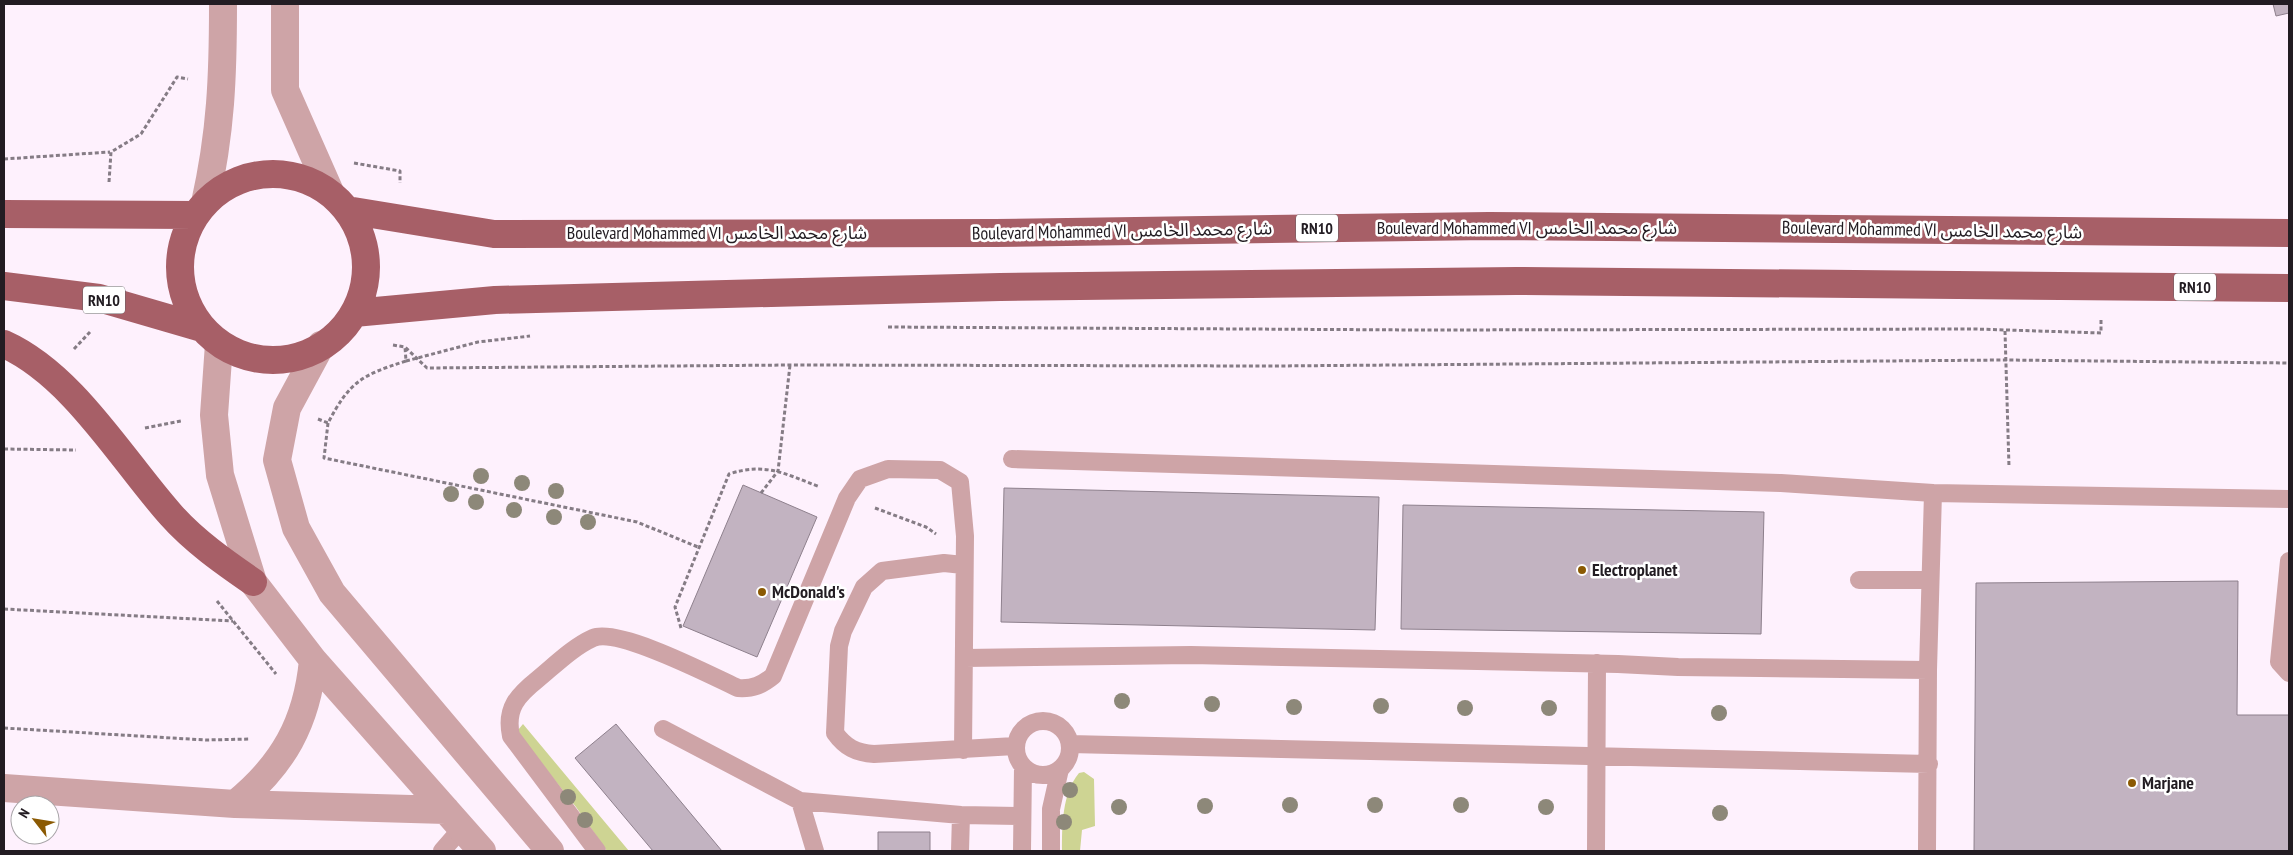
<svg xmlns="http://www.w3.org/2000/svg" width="2293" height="855" viewBox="0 0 2293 855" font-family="'PT Sans Narrow','Noto Sans Arabic',sans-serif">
  <rect width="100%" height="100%" fill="#fef1fd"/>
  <!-- green -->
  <path fill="#ced493" d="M523 724 629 851H607L576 807 519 735 518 730Z
    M1084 772 1094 779 1095 826 1082 830 1080 851H1062C1062 825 1062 794 1079 773Z"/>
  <!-- building -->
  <path fill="#c2b3c1" stroke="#8e808d" d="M2273 4H2289V13L2276 16Z
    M743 485 817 517 757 657 683 626Z
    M1004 488 1379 497 1375 630 1001 622Z
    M1403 505 1764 512 1761 634 1401 629Z
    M2238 581 2237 715H2289V851H1974L1976 583Z
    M616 724 722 851H653L575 758Z
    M878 832H930V851H878Z"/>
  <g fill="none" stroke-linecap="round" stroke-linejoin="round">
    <!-- path -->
    <path stroke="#857c85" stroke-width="3" stroke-dasharray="4 2.5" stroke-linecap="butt" d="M4 159 110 152
      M354 163 400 171V183
      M109 182 111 152 141 134 177 77 188 79
      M888 327 1421 330 1976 329 2101 333V320
      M2005 331 2009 467
      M393 345 405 347 427 368 790 365 1273 366 2005 360 2289 363
      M74 349 90 332
      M406 361 478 342 530 336
      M318 419 328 423C350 381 362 375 406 361L405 347
      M328 423 324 458 637 522 698 547
      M145 428 181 421
      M4 449 76 450
      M761 493 778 471 790 365
      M875 508 926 527 936 534
      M217 601 276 674
      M4 609 233 621
      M681 628 675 607 729 474C766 462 785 474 820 487
      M4 728 206 740 250 739"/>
    <!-- service -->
    <path stroke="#cea4a7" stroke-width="18" d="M1012 459 1781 483 1933 493
      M2289 561 2279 662 2289 673
      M963 565 944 563 882 571 864 587 843 631 839 646 835 733C845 747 856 753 874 754L1015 746
      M1859 580H1930
      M965 658 1191 655 1618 664 1678 667 1928 670
      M1016 748a27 27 0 1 1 54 0a27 27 0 1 1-54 0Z
      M663 729 800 801 961 815 1022 816
      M1070 744 1929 764
      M800 801 815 851
      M442 851 462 828
      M597 851 511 736C505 708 518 695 538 679 555 665 573 647 593 638 618 627 712 676 738 688 753 689 762 685 773 676L847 498 860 479 888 469 940 470 960 482 965 536 963 750
      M960 851 961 815
      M1022 851 1023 767
      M1051 851V809L1060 769
      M1596 851 1597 663
      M1927 851 1928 670 1933 493 2289 499"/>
    <!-- minor -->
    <path stroke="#cea4a7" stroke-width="28" d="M219 344 214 415 220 475 253 582 313 660 482 851
      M321 345 287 408 277 460 296 528 332 593 550 851
      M4 788 235 804 446 810
      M235 804C283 765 307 723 313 660"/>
    <!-- tertiary -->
    <path stroke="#cea4a7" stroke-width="28" d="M285 4V90L330 192
      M205 203C221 132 223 76 223 4"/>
    <!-- primary -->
    <path stroke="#a75f67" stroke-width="28" d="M180 267a93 93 0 1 1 186 0a93 93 0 1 1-186 0Z
      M347 210 494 234 996 233 1489 226 2289 233
      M4 214 195 215
      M4 286 99 298 202 328
      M354 313 495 300 1000 287 1516 281 2289 288
      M4 344C73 375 122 460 171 515 194 541 224 562 253 582"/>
  </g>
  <!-- trees -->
  <g fill="#8d8879">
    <circle cx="481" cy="476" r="8"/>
    <circle cx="522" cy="483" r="8"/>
    <circle cx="556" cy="491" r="8"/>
    <circle cx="451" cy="494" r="8"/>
    <circle cx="476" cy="502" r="8"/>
    <circle cx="514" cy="510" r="8"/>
    <circle cx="554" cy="517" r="8"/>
    <circle cx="588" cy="522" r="8"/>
    <circle cx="1122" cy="701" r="8"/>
    <circle cx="1212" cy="704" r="8"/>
    <circle cx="1381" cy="706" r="8"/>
    <circle cx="1294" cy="707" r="8"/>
    <circle cx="1465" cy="708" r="8"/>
    <circle cx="1549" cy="708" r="8"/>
    <circle cx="1719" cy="713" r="8"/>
    <circle cx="1070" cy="790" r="8"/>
    <circle cx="568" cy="797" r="8"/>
    <circle cx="1290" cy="805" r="8"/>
    <circle cx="1375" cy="805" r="8"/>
    <circle cx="1461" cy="805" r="8"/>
    <circle cx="1205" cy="806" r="8"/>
    <circle cx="1119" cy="807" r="8"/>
    <circle cx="1546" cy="807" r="8"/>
    <circle cx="1720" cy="813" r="8"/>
    <circle cx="585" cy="820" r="8"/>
    <circle cx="1064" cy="822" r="8"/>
  </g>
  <!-- markers -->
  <g fill="#8b5a03" stroke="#fff" stroke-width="2">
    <circle cx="1582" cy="570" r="5"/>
    <circle cx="762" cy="592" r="5"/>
    <circle cx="2132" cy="783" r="5"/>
  </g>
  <g text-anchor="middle" stroke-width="5" stroke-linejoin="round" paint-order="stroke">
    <!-- shield labels -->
    <g fill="#fff" stroke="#646064" stroke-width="1">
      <rect x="1296" y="214.5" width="42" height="27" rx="4"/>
      <rect x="2174" y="273.5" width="42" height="27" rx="4"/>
      <rect x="83" y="286.5" width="42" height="27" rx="4"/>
    </g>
    <g font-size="16" font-weight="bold" fill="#221c22">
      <text x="1317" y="234">RN10</text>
      <text x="2195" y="293">RN10</text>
      <text x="104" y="306">RN10</text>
    </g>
    <!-- street labels -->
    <g font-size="18" fill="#221c22" stroke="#fff">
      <text x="1527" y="234">Boulevard Mohammed VI شارع محمد الخامس</text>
      <text transform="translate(1932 230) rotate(1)" y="6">Boulevard Mohammed VI شارع محمد الخامس</text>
      <text transform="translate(1122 231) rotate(-1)" y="6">Boulevard Mohammed VI شارع محمد الخامس</text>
      <text x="717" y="239">Boulevard Mohammed VI شارع محمد الخامس</text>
    </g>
    <!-- poi labels -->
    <g font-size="18" font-weight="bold" fill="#221c22" stroke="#fff" text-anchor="start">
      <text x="1592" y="576">Electroplanet</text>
      <text x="772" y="598">McDonald's</text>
      <text x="2142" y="789">Marjane</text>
    </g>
  </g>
  <!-- border -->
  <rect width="2293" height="855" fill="none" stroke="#221c22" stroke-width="10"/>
  <!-- north arrow -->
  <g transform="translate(35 820) rotate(301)"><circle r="24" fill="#ffffff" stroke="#a7a4a7"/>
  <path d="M0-4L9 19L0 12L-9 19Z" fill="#8b5a03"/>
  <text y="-8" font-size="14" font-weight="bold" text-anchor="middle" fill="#221c22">N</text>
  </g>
</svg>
